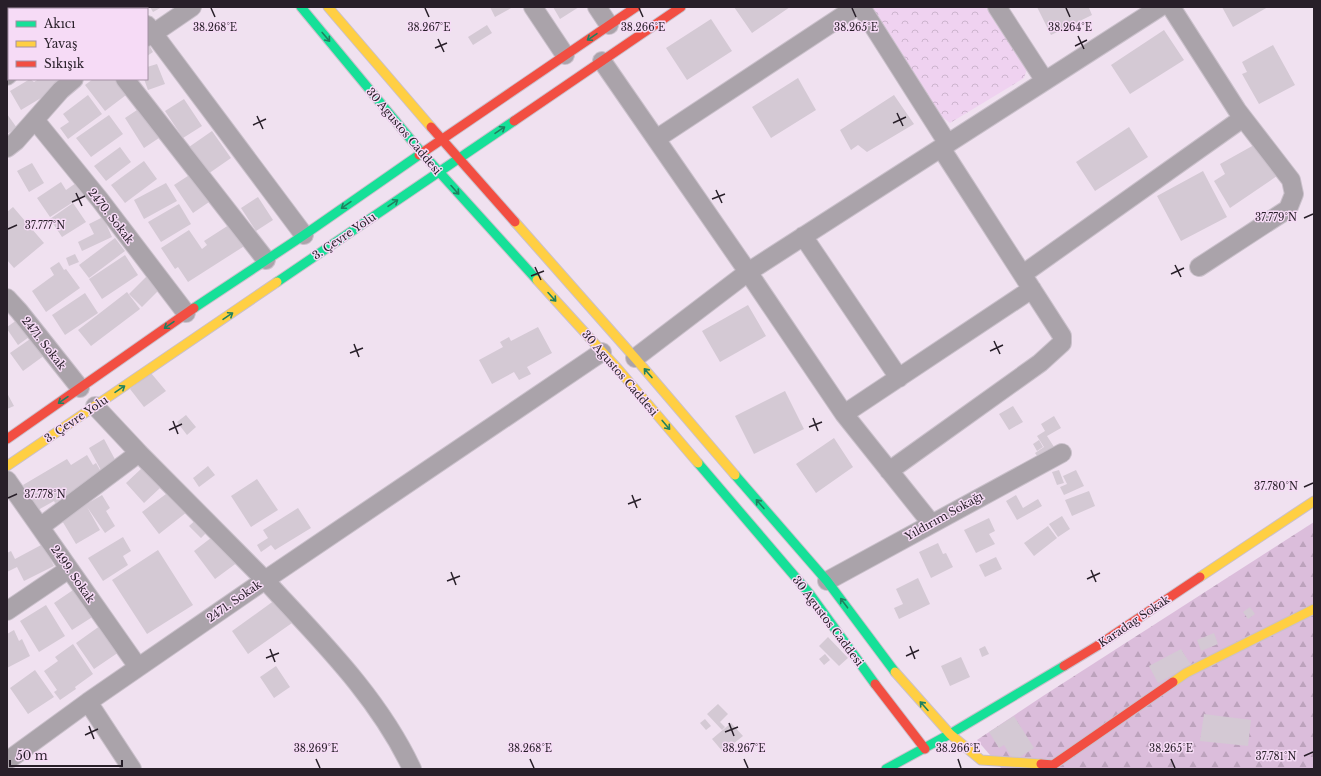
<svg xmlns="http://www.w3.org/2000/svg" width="1321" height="776" viewBox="0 0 1321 776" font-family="'Libre Baskerville',serif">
  <defs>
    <pattern id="forest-firs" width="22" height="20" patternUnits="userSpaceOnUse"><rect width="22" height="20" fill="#dbbddb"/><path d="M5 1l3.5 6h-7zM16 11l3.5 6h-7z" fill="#bca2bc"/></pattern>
    <pattern id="park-crowns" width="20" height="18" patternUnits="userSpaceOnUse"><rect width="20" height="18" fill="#efd2f0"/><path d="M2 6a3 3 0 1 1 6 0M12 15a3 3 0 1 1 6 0" fill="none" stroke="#cdb4ce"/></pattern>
  </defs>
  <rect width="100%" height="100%" fill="#f0e1f0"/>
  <!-- forest -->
  <path fill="url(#forest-firs)" d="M1314 522V769H1002L977 740 1043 696Z"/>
  <!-- park -->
  <path fill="url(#park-crowns)" d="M872 7H990L1028 66 1024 78 950 123 937 113Z"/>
  <!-- building -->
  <path fill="#d4c9d4" d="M7 7H30L32 9H9V26L7 23Z
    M150 7H162L153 12Z
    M490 7H513L495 17Z
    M553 7H579L560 19Z
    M734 7H790L752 33Z
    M1037 7H1092L1089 8 1092 15 1051 35Z
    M1222 7H1268L1233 27Z
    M711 19 732 51 687 80 666 48Z
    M487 25 492 33 473 45 468 37Z
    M1164 30 1184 60 1130 94 1111 65Z
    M147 41 153 52 147 56Z
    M1273 45 1295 85 1259 104 1242 74 1247 72 1242 62Z
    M157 64 165 84 148 90 144 79H147V67Z
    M798 78 816 110 771 138 752 107Z
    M30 79 34 82 39 79H57L61 86 21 110 10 91Z
    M93 79H120L130 92 105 111 85 85Z
    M88 95 102 114 68 139 60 128 69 122 63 114Z
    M894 95 914 124 867 152 858 145 851 150 840 130Z
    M184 99 202 126 183 138 165 111Z
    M143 106 162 136 144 148 125 118Z
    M7 114 17 128 7 134Z
    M109 115 123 134 91 157 76 138Z
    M1129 127 1148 157 1095 191 1076 162Z
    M212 131 231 158 208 174 189 147Z
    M1254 145 1277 176 1230 208 1214 181 1225 174 1220 164Z
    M120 147 131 162 106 181 94 166Z
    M144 161 157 179 125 203 111 185Z
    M32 163 44 183 29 192 17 171Z
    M1203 171 1227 217 1181 241 1157 196Z
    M194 172 212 200 193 213 174 185Z
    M61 182 66 190 76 183 84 195 50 217 37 198Z
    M166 183 177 201 144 219 134 200Z
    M258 197 273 220 256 231 241 208Z
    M73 203 86 222 62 237 50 219Z
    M179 204 191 224 161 242 148 222Z
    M13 207 44 243 14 268 7 260V212Z
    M103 217 112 237 82 251 78 242 94 234 89 224Z
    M232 223 246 245 188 282 178 267 175 269 161 248 189 230 202 249 207 245 204 241Z
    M115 238 125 251 89 278 79 265Z
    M75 254 79 262 69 266 66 258Z
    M125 255 138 275 102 299 89 279Z
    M59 262 64 270 66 269 80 288 46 312 32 291 54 275 50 268Z
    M148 275 161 288 142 307 129 294Z
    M127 292 140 309 91 346 78 330Z
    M85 293 98 313 65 335 52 315Z
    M748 305 766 336 720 362 702 331Z
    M17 320 29 337 18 345 7 329V327Z
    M538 327 552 353 527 367 531 374 519 380 514 372 492 384 479 360 503 347 500 342 509 337 511 341Z
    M33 337 45 355 23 371 10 353Z
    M151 373 166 391 144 407 130 389Z
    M785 391 804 429 754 454 735 416Z
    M7 393 14 406 7 409Z
    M1013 406 1023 422 1009 430 999 414Z
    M186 415 196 427 187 435 177 422Z
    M1054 416 1061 428 1047 436 1056 450 1040 460 1035 453 1044 447 1037 436 1045 431 1041 424Z
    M834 438 853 467 816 493 796 464Z
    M104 439 118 465 103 474 89 448Z
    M1039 440 1043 447 1037 451 1033 444Z
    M87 455 93 465 96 463 103 475 55 503 54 501 38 510 23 485 67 459 71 465Z
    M208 466 215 475 199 487 193 478Z
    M142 468 160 488 144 503 126 483Z
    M1059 470 1064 483 1057 485 1052 472Z
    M1076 470 1084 486 1064 495 1060 487 1067 484 1063 476Z
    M257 479 278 510 251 527 231 496Z
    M170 491 187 512 159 534 142 512Z
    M1089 491 1095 506 1072 516 1065 500Z
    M102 495 110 508 106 511 115 526 105 533 87 507 100 530 76 544 61 519Z
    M1016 495 1023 508 1038 499 1042 506 1017 520 1006 501Z
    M298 508 311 528 275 550 271 545 261 552 257 545 268 538 263 530Z
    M1062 516 1070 529 1058 537 1049 524Z
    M199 517 210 529 201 538 189 526Z
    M989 518 995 531 989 534 995 544 976 553 964 530Z
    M1048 526 1057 538 1034 556 1024 543Z
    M216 534 238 562 215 579 194 551Z
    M123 537 131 551 123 556 128 565 103 581 88 558Z
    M938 543 943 554 946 553 953 567 931 578 919 552Z
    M43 544 54 566 24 581 17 567 7 572V553L11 551 15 559Z
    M158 550 193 605 147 634 112 580Z
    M996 557 1002 569 985 577 979 565Z
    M918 578 930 604 899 619 894 608 903 604 896 589Z
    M76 588 94 616 72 630 54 603Z
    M275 600 292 623 248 654 232 631Z
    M46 605 65 636 39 652 20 621Z
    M1250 607 1255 614 1248 619 1243 612Z
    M104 623 122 650 94 669 76 643Z
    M14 630 19 641 22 639 30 656 7 668V634Z
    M1214 633 1218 644 1201 651 1197 640Z
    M828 637 848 658 839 666 819 646Z
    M73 644 93 674 75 687 76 689 60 700 54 692 57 690 44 671 58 661 55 657Z
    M985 646 989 654 982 657 979 649Z
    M1181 649 1191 665 1158 683 1149 666Z
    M825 654 830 660 824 665 819 659Z
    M961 657 970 677 950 686 941 666Z
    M276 666 290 687 274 698 260 677Z
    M35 670 54 697 28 714 10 688Z
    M718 704 728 714 720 722 725 727 722 730 707 714Z
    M1204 714 1251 720 1248 746 1200 741Z
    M1014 716 1034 748 1014 761 1004 745 999 748 989 732Z
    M705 719 711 726 706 730 700 723Z
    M731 723 743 736 723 752 712 739Z"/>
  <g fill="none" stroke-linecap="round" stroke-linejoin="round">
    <!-- street casing -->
    <g stroke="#cac0cb" stroke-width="20">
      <path id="street" d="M36 7 37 9
        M131 7 133 9
        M533 7 565 55
        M597 7 609 25
        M861 7 948 144
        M997 7 1045 81
        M1171 7 1237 110 1291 180 1294 194 1288 209 1199 267
        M147 25 304 235
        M147 37 154 33 192 7
        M602 61 748 272 844 414 931 523
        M7 76 9 74
        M125 79 266 260
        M35 120 100 200 186 313
        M656 139 856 7
        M7 148 16 141 61 90 74 79
        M803 236 899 378
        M1023 274 1243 118
        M7 298 19 311 80 388
        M635 358 748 272 1160 7
        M844 414 1032 289
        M889 471 1040 363 1062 343V336L941 148
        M7 480 138 667
        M40 527 139 453
        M827 581 1062 453
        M7 611 69 569
        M88 702 132 769
        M7 761 88 702 265 580 139 453 95 406
        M412 769C378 696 319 639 265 580L602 352"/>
    </g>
    <!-- fast casing -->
    <g stroke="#cac0cb" stroke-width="11">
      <path id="fast" d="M301 7 422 153 537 280
        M277 282 514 121
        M194 308 304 235 419 155
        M698 463 809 593 875 684
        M735 475 827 581 895 672
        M886 769 950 734 1064 666"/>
    </g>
    <!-- slow casing -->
    <g stroke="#cac0cb" stroke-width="11">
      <path id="slow" d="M328 7 431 127
        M515 222 635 358 735 475
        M537 280 618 369 698 463
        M7 466 277 282
        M1200 577 1314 501
        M895 672 950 734 981 760 1041 764
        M1173 682 1186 673 1314 609"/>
    </g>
    <!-- jam casing -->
    <g stroke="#cac0cb" stroke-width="11">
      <path id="jam" d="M514 121 681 7
        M431 127 515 222
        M419 155 636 7
        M7 439 194 308
        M1064 666 1097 646 1200 577
        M875 684 925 749
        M1041 764 1053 765 1173 682"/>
    </g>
    <!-- street -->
    <use href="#street" stroke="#aaa3aa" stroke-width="18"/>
    <!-- fast -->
    <use href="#fast" stroke="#16e098" stroke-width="9"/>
    <!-- slow -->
    <use href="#slow" stroke="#ffcf43" stroke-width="9"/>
    <!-- jam -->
    <use href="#jam" stroke="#f24e42" stroke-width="9"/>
  </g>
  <!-- one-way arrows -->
  <defs><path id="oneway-shaft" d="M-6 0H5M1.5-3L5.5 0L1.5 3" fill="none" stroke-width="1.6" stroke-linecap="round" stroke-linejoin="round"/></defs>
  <g stroke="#1f8060">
    <use href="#oneway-shaft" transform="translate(326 37) rotate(50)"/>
    <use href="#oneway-shaft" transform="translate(592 37) rotate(146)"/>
    <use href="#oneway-shaft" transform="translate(500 130) rotate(-34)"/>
    <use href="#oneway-shaft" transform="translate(455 190) rotate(48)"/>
    <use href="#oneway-shaft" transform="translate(393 203) rotate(-34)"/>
    <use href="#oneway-shaft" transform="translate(346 205) rotate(145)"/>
    <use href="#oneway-shaft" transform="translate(552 297) rotate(48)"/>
    <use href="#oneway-shaft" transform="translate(228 316) rotate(-34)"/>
    <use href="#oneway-shaft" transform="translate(169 325) rotate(145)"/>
    <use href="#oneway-shaft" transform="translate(648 373) rotate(-131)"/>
    <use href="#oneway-shaft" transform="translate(120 389) rotate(-34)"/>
    <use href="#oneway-shaft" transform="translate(63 400) rotate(145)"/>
    <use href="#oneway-shaft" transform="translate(666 425) rotate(50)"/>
    <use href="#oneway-shaft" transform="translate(760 504) rotate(-131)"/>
    <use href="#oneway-shaft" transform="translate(844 603) rotate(-127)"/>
    <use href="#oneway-shaft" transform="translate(924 706) rotate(-132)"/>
  </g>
  <!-- ticks -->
  <path fill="none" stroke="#281f29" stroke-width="1.5" d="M211 8 215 17M425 8 429 17M639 8 643 17M852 8 856 17M1066 8 1070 17M1078 36 1084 49M438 39 444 52M1075 46 1087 40M435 48 447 43M897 113 903 126M257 116 263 129M893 123 906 117M253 125 266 119M716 190 722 203M76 193 82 206M712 199 725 194M72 202 85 196M1304 218 1313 214M8 229 17 225M1175 265 1181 277M535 267 541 280M1171 274 1184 268M531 276 544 271M994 341 1000 354M354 344 359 357M990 351 1003 345M350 353 363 348M813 418 818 431M173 421 178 434M809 427 822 422M169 430 182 424M1304 487 1313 483M632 495 637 508M8 498 17 494M628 504 641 499M1091 570 1096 582M451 572 456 585M1087 579 1100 573M447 581 460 576M910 646 915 659M270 649 275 662M906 656 919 650M266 658 279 653M729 723 734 736M89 726 94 739M725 732 738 727M85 735 98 729M1304 756 1313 752M316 759 320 768M530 759 534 768M744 759 748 768M958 759 961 768M1171 759 1175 768"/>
  <g text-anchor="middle" stroke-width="3" stroke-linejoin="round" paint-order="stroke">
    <!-- street labels -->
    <g font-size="11" fill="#281f29" stroke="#f6dbf6">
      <text transform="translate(404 131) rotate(50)" y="4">30 Agustos Caddesi</text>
      <text transform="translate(111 216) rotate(52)" y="4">2470. Sokak</text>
      <text transform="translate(344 236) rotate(-34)" y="4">3. Çevre Yolu</text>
      <text transform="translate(44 343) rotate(52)" y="4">2471. Sokak</text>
      <text transform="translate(620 373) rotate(49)" y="4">30 Agustos Caddesi</text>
      <text transform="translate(76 419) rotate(-34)" y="4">3. Çevre Yolu</text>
      <text transform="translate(944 516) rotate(-29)" y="4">Yıldırım Sokağı</text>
      <text transform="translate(73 574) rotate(55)" y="4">2499. Sokak</text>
      <text transform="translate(234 601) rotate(-35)" y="4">2471. Sokak</text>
      <text transform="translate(828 621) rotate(53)" y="4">30 Agustos Caddesi</text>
      <text transform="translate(1134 621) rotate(-34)" y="4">Karadag Sokak</text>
    </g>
  </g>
  <g font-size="10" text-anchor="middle" fill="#281f29" stroke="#f6dbf6" stroke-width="3" stroke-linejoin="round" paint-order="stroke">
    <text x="215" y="31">38.268°E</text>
    <text x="429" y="31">38.267°E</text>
    <text x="643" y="31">38.266°E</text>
    <text x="856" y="31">38.265°E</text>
    <text x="1070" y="31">38.264°E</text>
    <text x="1276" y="221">37.779°N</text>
    <text x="45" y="229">37.777°N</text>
    <text x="1276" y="490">37.780°N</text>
    <text x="45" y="498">37.778°N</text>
    <text x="316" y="752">38.269°E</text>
    <text x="530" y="752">38.268°E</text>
    <text x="744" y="752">38.267°E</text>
    <text x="958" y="752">38.266°E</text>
    <text x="1171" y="752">38.265°E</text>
    <text x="1276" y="760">37.781°N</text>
  </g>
  <!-- border -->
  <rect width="1321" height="776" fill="none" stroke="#281f29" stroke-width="16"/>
  <!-- legend -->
  <rect x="8" y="8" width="140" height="72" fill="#f6dbf6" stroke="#a490a4"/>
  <rect x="16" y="21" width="20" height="6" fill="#16e098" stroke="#a490a4"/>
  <text x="44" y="28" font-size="12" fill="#281f29">Akıcı</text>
  <rect x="16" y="41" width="20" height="6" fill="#ffcf43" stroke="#a490a4"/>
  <text x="44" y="48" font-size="12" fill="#281f29">Yavaş</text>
  <rect x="16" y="61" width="20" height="6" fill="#f24e42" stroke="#a490a4"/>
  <text x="44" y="68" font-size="12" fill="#281f29">Sıkışık</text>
  <!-- scale -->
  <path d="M10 760v6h112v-6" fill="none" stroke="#281f29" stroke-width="2"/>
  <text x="16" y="760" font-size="12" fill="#281f29" stroke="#f6dbf6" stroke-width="3" paint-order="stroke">50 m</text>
</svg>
